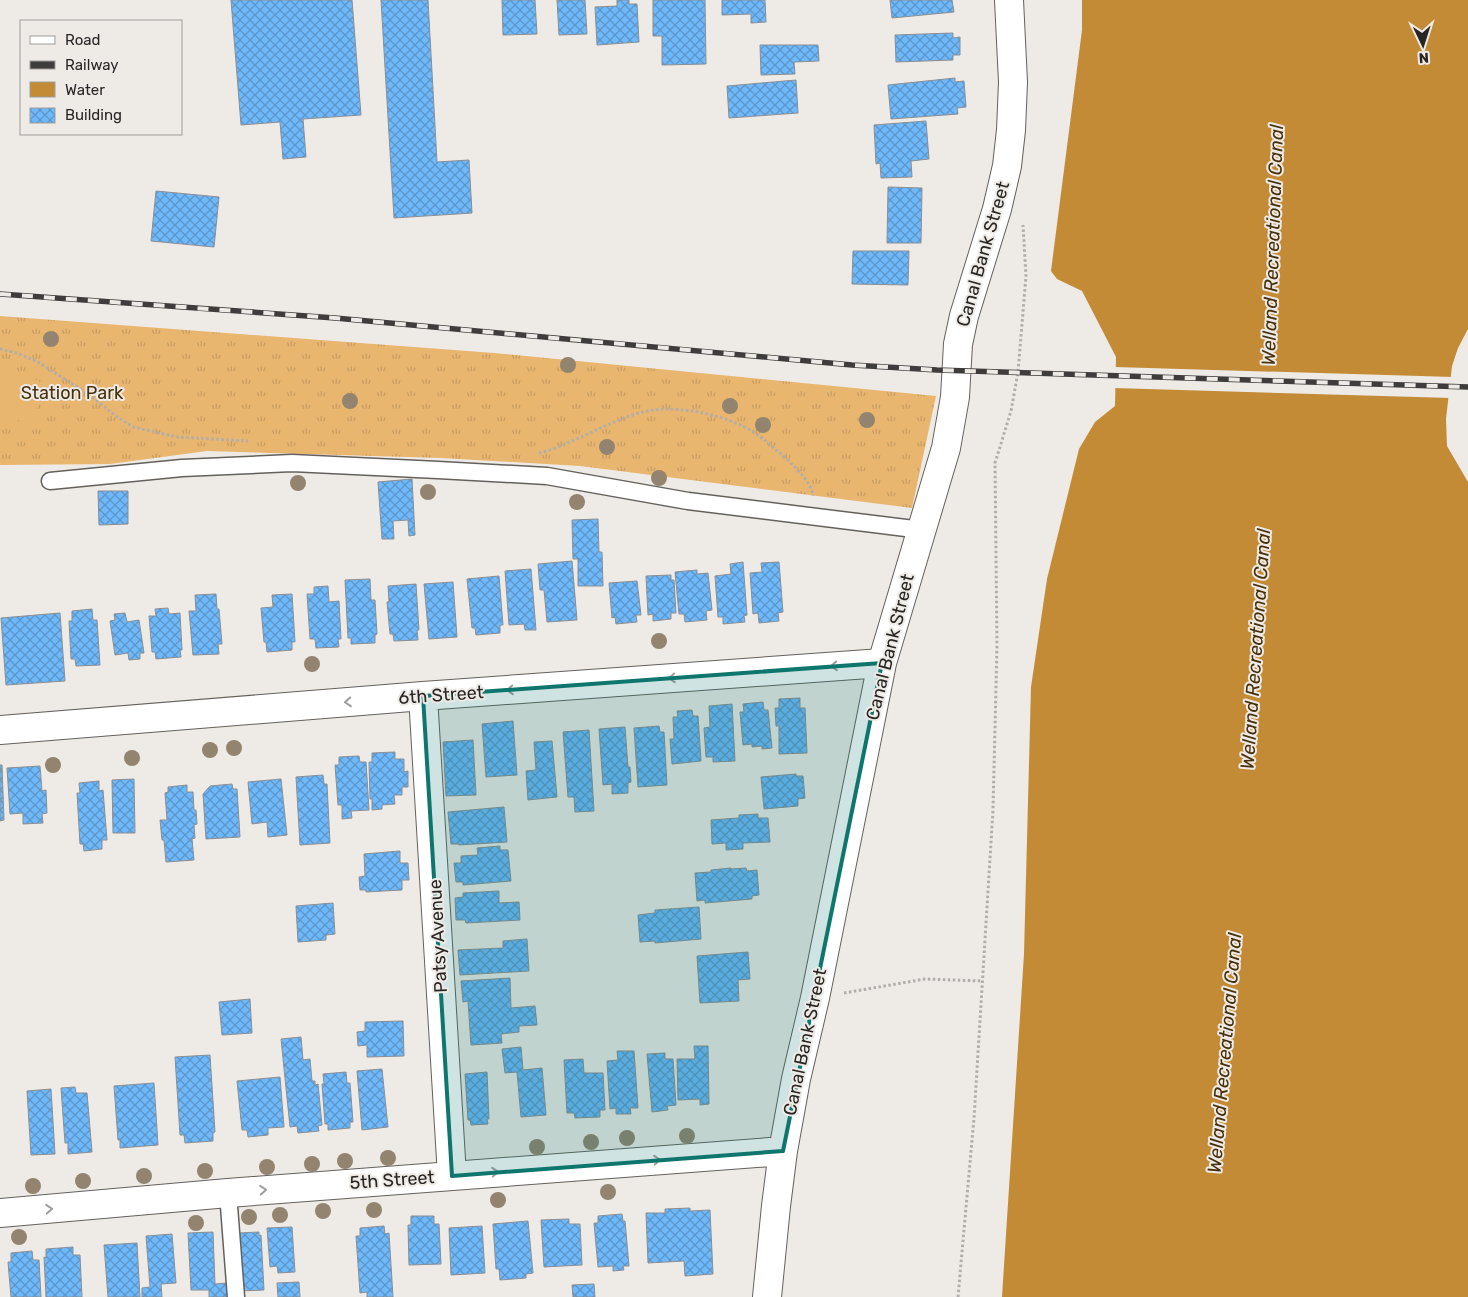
<svg xmlns="http://www.w3.org/2000/svg" width="1468" height="1297" viewBox="0 0 1468 1297" font-family="Rubik,sans-serif">
  <defs>
    <pattern id="grass-tufts" width="24" height="20" patternUnits="userSpaceOnUse" patternTransform="scale(1.25)"><rect width="24" height="20" fill="#e9b66f"/><path d="M3 7l-1-3M5 7V3M7 7l1-3M15 17l-1-3M17 17v-4M19 17l1-3" fill="none" stroke="#c89c60"/></pattern>
    <pattern id="building-cross-hatch" width="8" height="8" patternUnits="userSpaceOnUse" patternTransform="scale(1.25)"><rect width="8" height="8" fill="#6fb9fa"/><path d="M0 0l8 8M0 8l8-8" fill="none" stroke="#5b96ca"/></pattern>
  </defs>
  <rect width="100%" height="100%" fill="#eeeae6"/>
  <!-- grass -->
  <path fill="url(#grass-tufts)" d="M0 316 494 353 936 396 912 508 580 466 441 458 207 451 110 464 0 465Z"/>
  <!-- pitch -->
  <path fill="#e9b66f" d="M3 365 47 385 29 425 0 412V372Z"/>
  <!-- water -->
  <path fill="#c38b36" d="M1082 0H1468V329L1458 348 1452 366 1446 419 1447 446 1468 482V1297H1002L1024 954 1031 687 1047 579 1079 449 1095 422 1115 406 1116 357 1082 291 1057 279 1051 271 1082 30Z"/>
  <!-- pier -->
  <path fill="#eeeae6" d="M1115 367 1453 377 1451 398 1114 388Z"/>
  <!-- building -->
  <path fill="url(#building-cross-hatch)" stroke="#8b8e92" d="M231 0H352L361 115 303 119 306 157 283 159 280 122 241 125Z
    M381 0H428L437 162 469 160 472 213 394 218Z
    M502 0H535L537 34 503 35Z
    M557 0H585L587 34 559 35Z
    M617 0H629V4H637L639 42 597 45 595 7 617 6Z
    M653 0H705L706 64 662 65V36H653Z
    M722 0H765L766 22 751 23V14L722 15Z
    M890 0H952L954 12 892 18Z
    M953 33V38L960 37V55H953V60L896 62 895 35Z
    M760 45H818L819 61 794 62 795 74 761 75Z
    M955 78V82L964 81 966 107 957 108 958 114 891 119 888 85Z
    M796 80 798 113 729 118 727 86Z
    M926 121 929 159 911 161 912 177 881 178 880 163 876 164 874 125Z
    M888 187 922 188 921 243H887Z
    M156 191 219 197 214 247 151 241Z
    M853 251H909L908 285 852 284Z
    M412 479 415 535 409 536 408 520 393 521 394 539H382L378 482Z
    M98 491H128V524L99 525Z
    M598 519 599 552H602L603 586H578V559H573L572 520Z
    M572 561 577 620 547 622 544 590H540L538 564Z
    M743 562 747 615 744 616 745 622 723 624V617H718L715 576 731 574 730 564Z
    M779 562 783 612 778 613 779 621 759 623 758 613 753 614 750 573 762 572 761 563Z
    M531 569 536 630H525L524 624 509 625 505 571Z
    M697 570V574L708 573 712 610 706 611 707 620 685 622 684 614H679L675 572Z
    M671 575V580H674L676 613H671V619L653 621V614L648 615 646 576Z
    M499 576 503 625H500V633L476 635 475 628H472L467 579Z
    M370 579 371 600H375L377 634 375 635V643L351 644V638H348L345 580Z
    M637 581 641 615H636L637 622 616 624 615 617 612 618 609 583Z
    M453 582 457 637 429 639 424 584Z
    M416 584 419 630H417L418 640 394 641 393 634H390L387 602H389L388 586Z
    M328 586 329 602 339 601 341 639H338L339 647 316 648 315 639H310L307 594H314V587Z
    M216 594 217 609H219L222 644H218L219 654 193 655 189 611H196L195 595Z
    M292 594 295 642H292V650L267 652 266 642H264L261 608 273 607 272 595Z
    M168 608 169 614 180 613 182 650H180L181 657 156 659 155 652H152L149 616H156L155 609Z
    M92 609 93 620H97L100 665 76 666 75 659H71L69 621H72V611Z
    M60 613 65 681 6 685 1 618Z
    M125 613 127 622 139 620 144 653H140V659L129 660 128 653 115 655 110 621 115 620 114 614Z
    M800 698V708H805L807 753 779 754V726H776L775 708H779V699Z
    M763 702 764 710H768L772 748 762 749V746L752 747V744L743 745 740 712H744L743 704Z
    M732 704 735 761 713 762V757H706L704 728 710 727 709 706Z
    M692 710 693 716H698L701 761 672 764 670 739H674L673 717H678L677 711Z
    M513 721 517 775 486 777 482 724Z
    M659 726 660 732H664L667 785 638 787 634 728Z
    M625 727 628 767H630L631 782 628 783V793L612 794V784L603 785 599 729Z
    M589 730 594 811 575 812 574 797H568L563 732Z
    M473 740 476 795 446 796 443 742Z
    M552 741 557 797 528 800 526 771 536 770 534 742Z
    M395 752V759H404V772L408 771V787H402V795H394L395 804 382 805V809L372 810V799H370L369 762H372V753Z
    M359 756 360 762H366L369 810 351 811 352 818 342 819V805H338L335 765H339V757Z
    M0 765H2L4 820 0 821Z
    M40 766 42 791 46 790 47 813 42 814 43 823 23 824V813L10 814 7 768Z
    M796 774V776H803L805 798 798 799V806L764 809 761 777Z
    M323 775 324 784H327L330 843 300 845 296 777Z
    M134 779 135 833H113L112 780Z
    M281 779 287 835 268 837 267 822 252 824 248 782Z
    M99 781V791L103 790 107 840H102V849L84 851 83 844H80L77 793H80L79 783Z
    M232 784 233 789H237L240 837 206 839 203 794 210 786Z
    M187 785V792H193L194 810H196L197 824 194 825 195 838 192 839 194 860 166 862 164 840H162L160 820H167L165 793 168 792V787Z
    M504 807 507 842 459 845V844H451L448 812Z
    M758 814V818H768L770 842 743 843V849L726 850V843L712 844 711 820 739 818V815Z
    M500 846V850H508L511 881 463 885V882H456L454 863H461V856L478 855 477 848Z
    M400 851V863H408L409 880H402V890L366 892V890H360L359 877 365 876 364 854Z
    M731 868V869L746 868 747 871 757 870 759 895 752 896V899L705 903V900L697 901 695 873 711 872V870Z
    M499 891V903L519 902 520 920 466 923 465 920H456L455 898 463 897V893Z
    M333 903 335 934 326 935V940L298 942 296 906Z
    M699 907 701 939 655 943V941L640 942 638 915 655 913V910Z
    M527 939 529 971 460 975 458 950 503 948V941Z
    M748 952 750 979 738 980 739 1001 700 1003 697 956Z
    M510 978 511 1008 535 1006 537 1025 519 1026V1032L501 1034 502 1043 471 1045 468 1001 463 1002 461 981Z
    M250 999 252 1033 222 1035 219 1002Z
    M403 1021 404 1056 367 1057V1045L358 1046 357 1032 365 1031V1022Z
    M301 1037 303 1060 310 1059 312 1081H315V1085L318 1084 322 1125 318 1126 319 1131 298 1133 297 1126 290 1127 281 1039Z
    M694 1046H708L709 1104 700 1105V1099L678 1100 677 1059H695Z
    M521 1047 523 1070 542 1068 546 1115 521 1117 517 1072 505 1073 502 1049Z
    M617 1051H634L638 1108H630L631 1114H616V1108L610 1109 607 1061 618 1060Z
    M665 1053V1059H673L676 1105 667 1106 668 1110 652 1112 647 1054Z
    M210 1055 215 1132 213 1133V1141L185 1143 184 1135H180L175 1057Z
    M583 1059 584 1073H603L605 1110H600V1117L575 1118 574 1113H567L564 1060Z
    M382 1069 388 1127 362 1130 357 1071Z
    M346 1072 347 1083H350L353 1122H350V1128L328 1130V1124H325L322 1084H324L323 1074Z
    M487 1072 489 1119H487L488 1124 471 1125 470 1120H468L465 1074Z
    M280 1077 284 1127 268 1128V1135L248 1137 247 1130H242L237 1081Z
    M154 1083 158 1145 120 1148V1140H118L114 1086Z
    M75 1087 76 1093H87L92 1152 68 1154V1143H65L61 1088Z
    M51 1089 55 1154 31 1155 27 1091Z
    M690 1208V1211L710 1210 713 1274 685 1276 684 1261 648 1263 646 1213H665V1209Z
    M622 1214 623 1221H625L629 1266H623L624 1270 613 1271V1266L598 1267 594 1223H598V1216Z
    M411 1216H434V1224H439L441 1264 409 1265 408 1225H411Z
    M569 1219V1224H580L582 1265 544 1267 541 1220Z
    M528 1221 533 1273 526 1274V1278L500 1280 499 1269H496L493 1224Z
    M384 1226 385 1234 389 1233 393 1297H367V1292L360 1293 356 1236H360V1228Z
    M482 1226 485 1273 451 1275 449 1228Z
    M292 1227 295 1272 278 1273 277 1266 270 1267 267 1228Z
    M213 1232 215 1284 227 1283V1297H209V1290H191L188 1233Z
    M259 1232V1236L261 1235 264 1290 240 1291 239 1233Z
    M172 1234 176 1283 161 1284 162 1297H142V1288L150 1287 146 1236Z
    M137 1243 140 1297H108L104 1245Z
    M73 1247V1255H80L82 1297H46L44 1257 46 1258V1249Z
    M32 1251 33 1260H39L41 1297H11L8 1262H11V1253Z
    M299 1282 300 1297H278L277 1283Z
    M594 1284 595 1297H573L572 1285Z"/>
  <g fill="none" stroke-linecap="round" stroke-linejoin="round">
    <!-- lane casing -->
    <g stroke="#64615d" stroke-width="19">
      <path id="lane" d="M50 481 182 468 292 463 438 470 547 476 688 501 922 530
        M228 1193 236 1297"/>
    </g>
    <!-- street casing -->
    <g stroke="#64615d" stroke-width="30">
      <path id="street" d="M423 696 452 1176
        M0 730 423 696 882 663
        M0 1213 228 1193 783 1151
        M767 1297 776 1206 783 1151 796 1079 815 998 882 663 946 448 955 397 958 344 964 316 997 209 1007 166 1011 130 1013 82 1009 0"/>
    </g>
    <!-- path -->
    <path stroke="#b1adaa" stroke-width="3" stroke-dasharray="2.5 2.5" stroke-linecap="butt" d="M0 349 17 353 38 362 91 396 117 417 133 427 177 437 248 441
      M539 453C567 446 593 430 620 420 630 415 642 412 653 410 684 406 729 416 755 433 763 438 769 444 776 450 787 458 813 483 813 496
      M844 993 925 979 982 981
      M958 1297 974 1118 993 810 997 645 995 463 1011 411 1018 372 1026 276 1023 225"/>
    <!-- lane -->
    <use href="#lane" stroke="#fff" stroke-width="16"/>
    <!-- street -->
    <use href="#street" stroke="#fff" stroke-width="28"/>
    <!-- rail casing -->
    <g stroke="#3f3d3b" stroke-width="5.5">
      <path id="rail" d="M0 294 335 318 852 365 937 370 1468 387"/>
    </g>
    <!-- rail -->
    <use href="#rail" stroke="#eeeae6" stroke-width="4" stroke-dasharray="11" stroke-linecap="butt"/>
  </g>
  <!-- trees -->
  <g fill="#92846e">
    <circle cx="51" cy="339" r="8"/>
    <circle cx="568" cy="365" r="8"/>
    <circle cx="350" cy="401" r="8"/>
    <circle cx="730" cy="406" r="8"/>
    <circle cx="867" cy="420" r="8"/>
    <circle cx="763" cy="425" r="8"/>
    <circle cx="607" cy="447" r="8"/>
    <circle cx="659" cy="478" r="8"/>
    <circle cx="298" cy="483" r="8"/>
    <circle cx="428" cy="492" r="8"/>
    <circle cx="577" cy="502" r="8"/>
    <circle cx="659" cy="641" r="8"/>
    <circle cx="312" cy="664" r="8"/>
    <circle cx="234" cy="748" r="8"/>
    <circle cx="210" cy="750" r="8"/>
    <circle cx="132" cy="758" r="8"/>
    <circle cx="53" cy="765" r="8"/>
    <circle cx="687" cy="1136" r="8"/>
    <circle cx="627" cy="1138" r="8"/>
    <circle cx="591" cy="1142" r="8"/>
    <circle cx="537" cy="1147" r="8"/>
    <circle cx="388" cy="1158" r="8"/>
    <circle cx="345" cy="1161" r="8"/>
    <circle cx="312" cy="1164" r="8"/>
    <circle cx="267" cy="1167" r="8"/>
    <circle cx="205" cy="1171" r="8"/>
    <circle cx="144" cy="1176" r="8"/>
    <circle cx="83" cy="1181" r="8"/>
    <circle cx="33" cy="1186" r="8"/>
    <circle cx="608" cy="1192" r="8"/>
    <circle cx="498" cy="1200" r="8"/>
    <circle cx="374" cy="1210" r="8"/>
    <circle cx="323" cy="1211" r="8"/>
    <circle cx="280" cy="1215" r="8"/>
    <circle cx="249" cy="1217" r="8"/>
    <circle cx="196" cy="1223" r="8"/>
    <circle cx="19" cy="1237" r="8"/>
  </g>
  <!-- one-way arrows -->
  <defs><path id="oneway-chevron" d="M-2-3.5L2.5 0L-2 3.5" fill="none" stroke-width="1.6" stroke-linecap="round" stroke-linejoin="round" transform="scale(1.25)"/></defs>
  <g stroke="#9e9d9d">
    <use href="#oneway-chevron" transform="translate(834 666) rotate(176)"/>
    <use href="#oneway-chevron" transform="translate(672 678) rotate(176)"/>
    <use href="#oneway-chevron" transform="translate(510 690) rotate(176)"/>
    <use href="#oneway-chevron" transform="translate(348 702) rotate(175)"/>
    <use href="#oneway-chevron" transform="translate(657 1160) rotate(-4)"/>
    <use href="#oneway-chevron" transform="translate(495 1172) rotate(-4)"/>
    <use href="#oneway-chevron" transform="translate(263 1190) rotate(-4)"/>
    <use href="#oneway-chevron" transform="translate(49 1209) rotate(-5)"/>
  </g>
  <!-- marked area -->
  <path fill="#0f766e" fill-opacity="0.2" stroke="#0f766e" stroke-width="4" stroke-linejoin="round" d="M882 663 783 1151 452 1176 423 696Z"/>
  <g text-anchor="middle" stroke-width="4" stroke-linejoin="round" paint-order="stroke">
    <!-- street labels -->
    <g font-size="18" fill="#282625" stroke="#eeeae6">
      <text transform="translate(983 254) rotate(-74)" y="6">Canal Bank Street</text>
      <text transform="translate(890 647) rotate(-76)" y="6">Canal Bank Street</text>
      <text transform="translate(441 695) rotate(-4)" y="6">6th Street</text>
      <text transform="translate(438 936) rotate(-93)" y="6">Patsy Avenue</text>
      <text transform="translate(805 1042) rotate(-78)" y="6">Canal Bank Street</text>
      <text transform="translate(392 1180) rotate(-4)" y="6">5th Street</text>
    </g>
    <!-- park labels -->
    <g font-size="18" fill="#47300c" stroke="#eeeae6">
      <text x="72" y="399">Station Park</text>
    </g>
    <!-- water labels -->
    <g font-size="19" font-style="italic" fill="#47300c" stroke="#eeeae6">
      <text transform="translate(1272 245) rotate(-88)" y="7">Welland Recreational Canal</text>
      <text transform="translate(1255 649) rotate(-86)" y="7">Welland Recreational Canal</text>
      <text transform="translate(1224 1053) rotate(-85)" y="7">Welland Recreational Canal</text>
    </g>
  </g>
  <!-- legend -->
  <rect x="20" y="20" width="162" height="115" fill="#eeeae6" stroke="#9f9c99"/>
  <rect x="30" y="36" width="25" height="8" fill="#ffffff" stroke="#9f9c99"/>
  <text x="65" y="45" font-size="15" fill="#282625">Road</text>
  <rect x="30" y="61" width="25" height="8" fill="#3f3d3b" stroke="#9f9c99"/>
  <text x="65" y="70" font-size="15" fill="#282625">Railway</text>
  <rect x="30" y="82" width="25" height="15" fill="#c38b36" stroke="#9f9c99"/>
  <text x="65" y="95" font-size="15" fill="#282625">Water</text>
  <rect x="30" y="108" width="25" height="15" fill="url(#building-cross-hatch)" stroke="#9f9c99"/>
  <text x="65" y="120" font-size="15" fill="#282625">Building</text>
  <!-- north arrow -->
  <g transform="translate(1423 45) rotate(176)" stroke="#eeeae6" stroke-width="4" paint-order="stroke">
  <path d="M0-4L9 19L0 12L-9 19Z" fill="#282625"/>
  <text y="-8" font-size="14" font-weight="bold" text-anchor="middle" fill="#282625">N</text>
  </g>
</svg>
